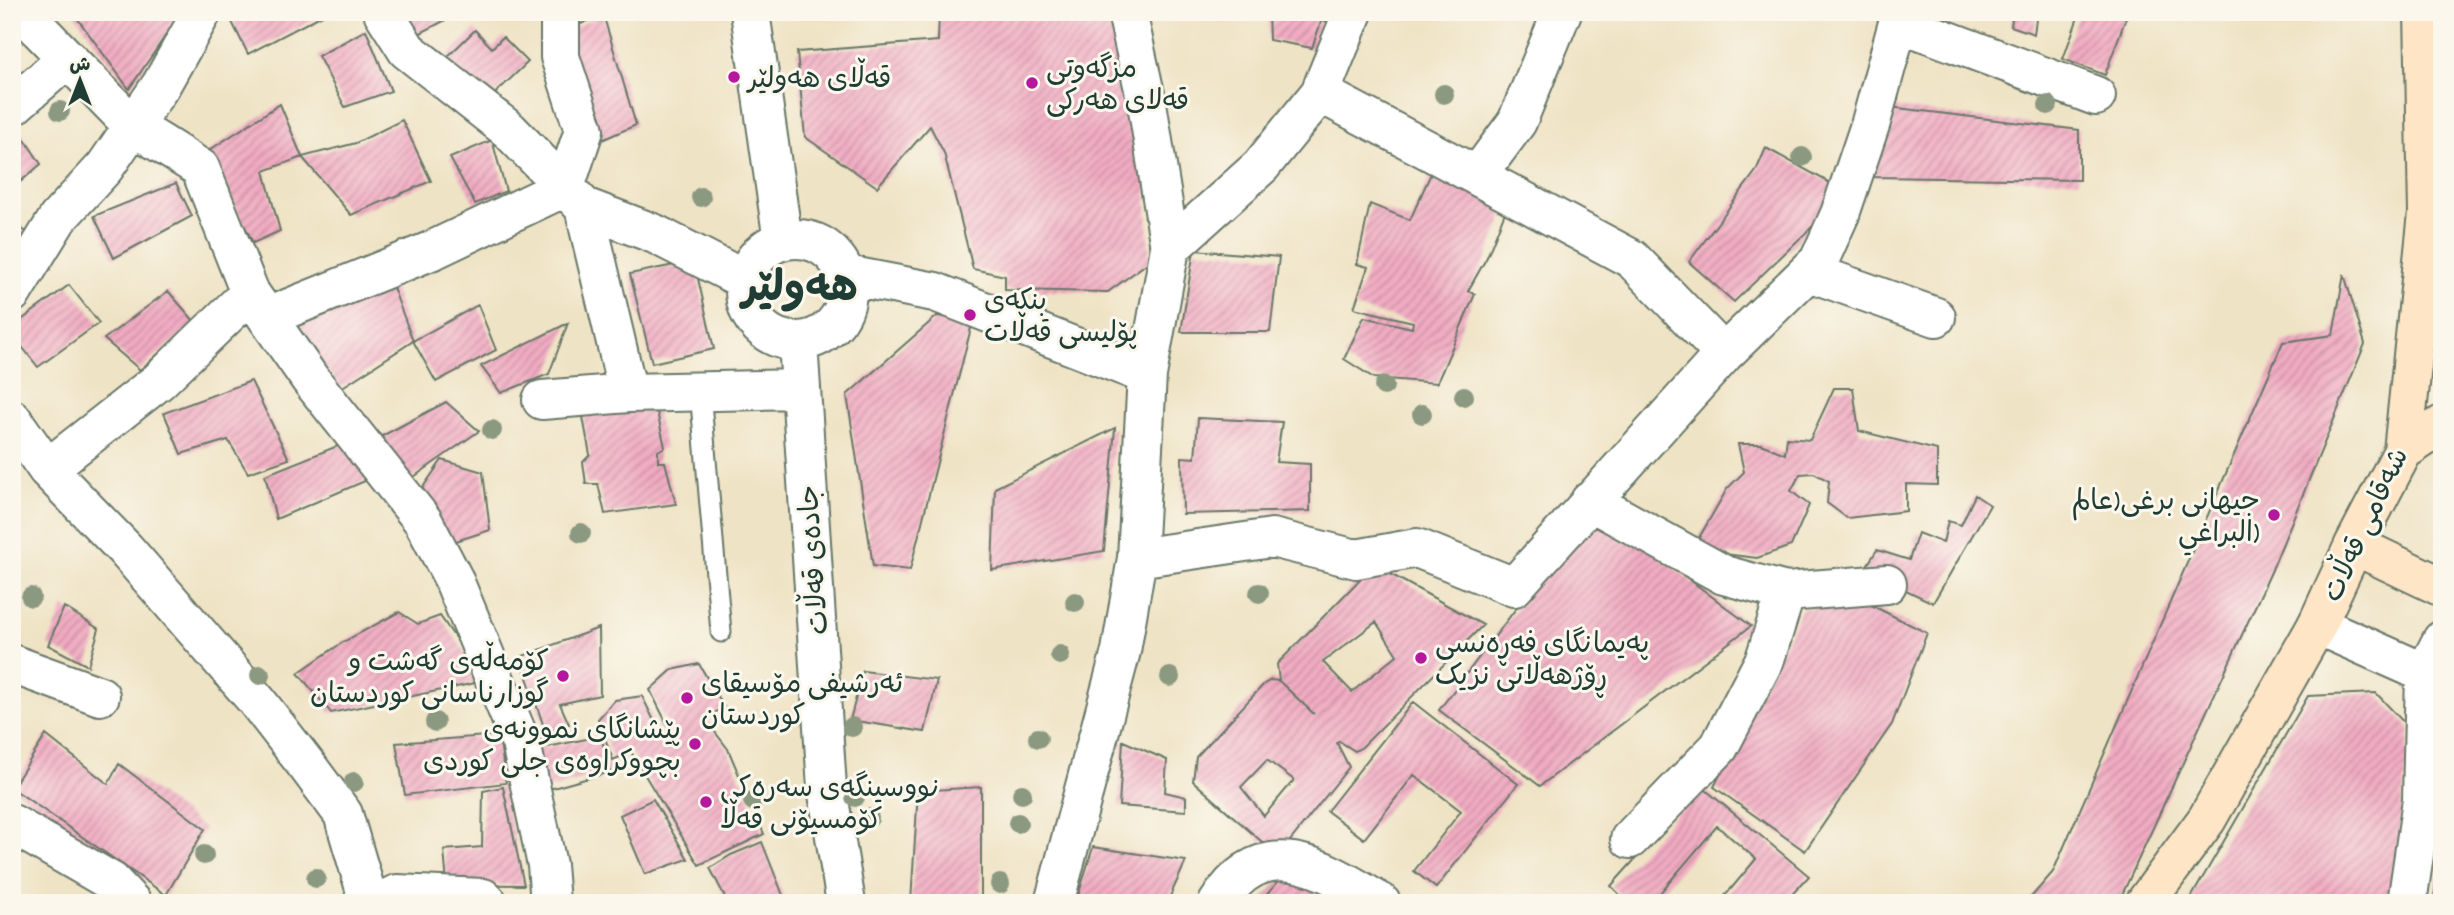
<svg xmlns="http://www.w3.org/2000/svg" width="2454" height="915" viewBox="0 0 2454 915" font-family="Dekko,'Playpen Sans Arabic',sans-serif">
  <defs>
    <pattern id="building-hatch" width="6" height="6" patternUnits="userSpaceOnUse" patternTransform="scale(1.75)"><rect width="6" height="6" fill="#f2acc3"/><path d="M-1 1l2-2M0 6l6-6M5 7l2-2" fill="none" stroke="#c38d9f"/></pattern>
  </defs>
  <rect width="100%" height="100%" fill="#fbf7ec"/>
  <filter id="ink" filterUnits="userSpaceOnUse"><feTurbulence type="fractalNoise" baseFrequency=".0143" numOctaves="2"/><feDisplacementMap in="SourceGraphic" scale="14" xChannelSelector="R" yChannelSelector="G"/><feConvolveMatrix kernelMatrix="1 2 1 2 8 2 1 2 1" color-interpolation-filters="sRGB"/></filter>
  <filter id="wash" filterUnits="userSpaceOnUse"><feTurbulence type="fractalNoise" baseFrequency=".00686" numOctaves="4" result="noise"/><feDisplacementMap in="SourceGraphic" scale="28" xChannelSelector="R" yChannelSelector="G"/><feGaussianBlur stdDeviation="1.57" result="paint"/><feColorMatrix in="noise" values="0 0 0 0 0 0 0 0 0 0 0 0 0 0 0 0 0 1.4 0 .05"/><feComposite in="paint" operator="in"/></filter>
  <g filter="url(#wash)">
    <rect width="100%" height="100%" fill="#efe3c5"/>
    <g id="blocks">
      <!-- building -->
      <path fill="url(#building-hatch)" fill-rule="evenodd" d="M80 12H171L177 19 129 89 75 15Z
        M227 12H328L248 54Z
        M403 12H461L417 35Z
        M939 12H1113L1144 145 1150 261 1108 292 1005 290V276L973 269 944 153 930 126 877 187 805 137 797 52 938 41Z
        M1268 12H1346L1338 29 1322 19 1312 48 1269 40Z
        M1968 12H1987L1985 19Z
        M2013 12H2037L2034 34 2011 26Z
        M2080 12H2128L2105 75 2063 59Z
        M603 14 636 125 595 143 565 31Z
        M366 30 391 91 345 107 318 56Z
        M475 30 492 48 503 37 528 62 482 106 440 64Z
        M280 104 302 157 264 171 280 231 253 243 208 151Z
        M1889 107 2079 130V180L1874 177Z
        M402 120 431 181 351 215 302 157 356 143Z
        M16 126 41 164 12 189V128Z
        M492 140 506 191 475 204 450 158Z
        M1766 148 1832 184 1818 221 1734 302 1689 262 1756 171Z
        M1432 171 1507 207 1487 257 1468 291 1475 294 1437 383 1374 378 1344 359 1364 317 1412 328 1413 322 1354 308 1368 267 1357 264 1370 204 1410 220Z
        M176 183 192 216 114 258 94 216Z
        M12 222 28 233 12 247Z
        M1194 250 1279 257 1270 332H1181Z
        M694 261 714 349 652 363 630 274Z
        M2344 274 2365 344 2271 572 2122 895 2115 903H2026L2053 872 2283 342 2333 335Z
        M389 277 413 341 341 388 303 342 286 315Z
        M69 285 99 323 38 367 12 334V327Z
        M168 291 195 322 140 370 104 339Z
        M478 305 496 350 436 382 413 341Z
        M937 316 973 320 910 570 873 566 847 395Z
        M568 323 549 374 501 393 481 366Z
        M251 381 289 459 248 473 228 440 181 454 164 413Z
        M1834 388H1853L1859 431 1937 450V485L1906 484V511L1847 518 1827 503 1829 481 1814 473 1800 474 1791 491 1809 505 1791 546 1757 558 1692 550 1727 489 1744 472 1738 444H1761L1785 454 1787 438 1810 440Z
        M654 399 665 447 658 451V462H665L676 504 605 514 598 484H586L583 462 590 455 583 417Z
        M446 402 479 431 408 481 382 436Z
        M1198 418 1282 422 1276 462 1310 464V511L1183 514 1182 457 1195 458Z
        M1115 428 1104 551 992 570 995 488Z
        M350 441 372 478 276 519 265 475Z
        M442 460 483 472 490 530 450 543 421 490Z
        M1975 495 1990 505 1933 603 1864 570 1877 550 1909 560 1918 533 1943 543 1948 521 1961 525Z
        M1593 507 1751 626 1540 786 1439 710Z
        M1374 565 1483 625 1362 747 1355 751 1339 741 1337 743 1349 767 1278 856 1193 781 1196 757 1264 684 1271 680 1279 681 1314 714 1279 681 1277 664ZM1376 622 1397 655 1352 692 1323 662ZM1267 760 1294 780 1264 816 1241 787Z
        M1861 600 1927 633 1892 724 1805 851 1714 787 1801 609Z
        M64 607 99 629 88 666 48 645Z
        M399 612 418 624 440 616 485 681 331 713 298 673 343 642Z
        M599 628 600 695 560 704 569 724 546 733 520 657Z
        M699 664 724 707 705 719 728 749 764 834 699 865 631 752 613 760 598 719 615 700 642 696 663 739 673 736 650 690 672 670Z
        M863 671 937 680 925 732 850 720Z
        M2376 693 2410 729 2392 903H2188L2308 696Z
        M1413 702 1518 784 1436 888 1414 871 1461 811 1414 775 1364 839 1327 811Z
        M46 735 108 784 119 764 205 829 166 895 12 788Z
        M499 735 506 783 405 795 396 743Z
        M601 736 610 772 546 790 533 750Z
        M1123 741 1167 760 1165 792 1186 797V811L1119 806Z
        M1701 786 1809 876 1784 903H1719L1756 859 1717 826 1654 900 1657 903H1628L1611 886Z
        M503 787 524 885 447 884 444 850 482 847 483 791Z
        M981 787V903L911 902 918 791Z
        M653 799 688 859 645 874 620 815Z
        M762 842 786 903H728L710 868 731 855Z
        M1093 847 1186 861 1167 903H1076Z
        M1294 864 1344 903H1259Z
        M2437 879 2442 880V903H2433Z"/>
    </g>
  </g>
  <g filter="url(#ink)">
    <use href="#blocks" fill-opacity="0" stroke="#687767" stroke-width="2"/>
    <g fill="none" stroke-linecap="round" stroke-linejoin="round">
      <!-- service casing -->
      <g stroke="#687767" stroke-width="23">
        <path id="service" d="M700 391 721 632"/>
      </g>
      <!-- minor casing -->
      <g stroke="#687767" stroke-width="42">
        <path id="minor" d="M22 12 133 126 200 168 250 293 310 379 423 521 453 578 521 743 547 865 550 903
          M383 12 407 50 509 130 584 207 655 234 745 280
          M750 12 783 241
          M1127 12 1147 103 1170 248
          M1898 22 2096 96
          M1320 93 1353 12
          M12 107 67 59
          M1477 176 1632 259 1724 354
          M584 207 628 393
          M745 290a51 51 0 1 1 102 0a51 51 0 1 1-102 0Z
          M1809 272 1936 317
          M846 275 935 292 1147 375
          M12 293 58 218 105 167 161 85 202 12
          M267 317 433 250 565 187 584 130 560 57V12
          M798 342 827 788 846 903
          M542 400 628 393 801 389
          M12 419 47 469 125 549 256 700 308 767 343 814 366 892 363 903
          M47 469 159 381 250 293
          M1590 501 1724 575 1786 592 1887 584
          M1137 558 1272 538 1356 559 1417 548 1514 587 1724 354 1819 261 1840 214 1871 122 1901 12
          M2317 625 2425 673
          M12 664 100 696
          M12 824 112 882 132 903
          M1630 839 1719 747 1765 659 1786 592
          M378 903 397 894 483 898 488 903
          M1054 903 1121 651 1137 558 1147 375 1170 248 1261 166 1320 93 1477 176 1517 122 1562 12
          M1218 903C1264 829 1325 869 1381 903
          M2407 903 2422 800 2425 673 2442 640"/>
      </g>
      <!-- secondary casing -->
      <g stroke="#687767" stroke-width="42">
        <path id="secondary" d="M2403 451 2442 425
          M2354 545 2442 587
          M2145 903 2207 819 2317 625 2354 545 2403 451 2428 213 2424 12"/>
      </g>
      <!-- service -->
      <use href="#service" stroke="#fff" stroke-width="19"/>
      <!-- minor -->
      <use href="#minor" stroke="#fff" stroke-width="38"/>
      <!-- secondary -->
      <use href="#secondary" stroke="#fee5c5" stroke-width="38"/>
    </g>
    <!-- trees -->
    <g fill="#8a9980">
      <circle cx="1444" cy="94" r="10"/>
      <circle cx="2048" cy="105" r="10"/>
      <circle cx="60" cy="111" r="10"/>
      <circle cx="1802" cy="157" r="10"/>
      <circle cx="701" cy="197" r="10"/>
      <circle cx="1384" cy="386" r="10"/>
      <circle cx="1464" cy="396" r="10"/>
      <circle cx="1422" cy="414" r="10"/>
      <circle cx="492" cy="430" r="10"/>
      <circle cx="581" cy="533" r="10"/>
      <circle cx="1259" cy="593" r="10"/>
      <circle cx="31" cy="597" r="10"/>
      <circle cx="1075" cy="602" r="10"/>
      <circle cx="1060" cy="655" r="10"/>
      <circle cx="260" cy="675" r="10"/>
      <circle cx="1170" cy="677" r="10"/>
      <circle cx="435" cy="722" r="10"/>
      <circle cx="852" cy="727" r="10"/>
      <circle cx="1038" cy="738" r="10"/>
      <circle cx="354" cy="782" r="10"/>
      <circle cx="1022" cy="794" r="10"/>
      <circle cx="855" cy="797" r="10"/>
      <circle cx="753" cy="801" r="10"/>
      <circle cx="869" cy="818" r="10"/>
      <circle cx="1018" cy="823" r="10"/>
      <circle cx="204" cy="855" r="10"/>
      <circle cx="316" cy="878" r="10"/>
      <circle cx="1000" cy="884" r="10"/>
    </g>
  </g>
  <!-- markers -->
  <g fill="#b5179e" stroke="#fbf7ec" stroke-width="2.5">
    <circle cx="734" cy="77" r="7"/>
    <circle cx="1032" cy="83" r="7"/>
    <circle cx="970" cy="315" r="7"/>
    <circle cx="2274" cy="515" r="7"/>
    <circle cx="1421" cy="658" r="7"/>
    <circle cx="563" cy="676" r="7"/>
    <circle cx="687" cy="698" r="7"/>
    <circle cx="695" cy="744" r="7"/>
    <circle cx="706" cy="802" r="7"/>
  </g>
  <g text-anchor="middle" stroke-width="6" stroke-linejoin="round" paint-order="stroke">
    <!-- poi labels -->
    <g font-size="28" fill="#1f3d34" stroke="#fbf7ec" text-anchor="start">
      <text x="1046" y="77">مزگەوتی<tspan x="1046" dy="32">قەلای هەرکی</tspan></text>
      <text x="748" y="87">قەڵای هەولێر</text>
      <text x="984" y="309">بنکەی<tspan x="984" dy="32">پۆلیسی قەڵات</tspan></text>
      <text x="2260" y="509" text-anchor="end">جیهانی برغی(عالم<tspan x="2260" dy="32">البراغي)</tspan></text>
      <text x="1435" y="652">پەیمانگای فەڕەنسی<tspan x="1435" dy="32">ڕۆژهەڵاتی نزیک</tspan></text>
      <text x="549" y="670" text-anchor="end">کۆمەڵەی گەشت و<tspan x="549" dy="32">گوزارناسانی کوردستان</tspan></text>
      <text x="701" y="692">ئەرشیفی مۆسیقای<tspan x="701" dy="32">کوردستان</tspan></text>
      <text x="681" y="738" text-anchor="end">پێشانگای نموونەی<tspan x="681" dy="32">بچووکراوەی جلی کوردی</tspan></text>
      <text x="720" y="796">نووسینگەی سەرەکی<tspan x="720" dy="32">کۆمسیۆنی قەڵا</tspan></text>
    </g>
    <!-- street labels -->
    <g font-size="28" fill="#1f3d34" stroke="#fbf7ec">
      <text transform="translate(2364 524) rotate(-65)" y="10">شەقامی قەڵات</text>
      <text transform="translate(812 560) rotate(-94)" y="10">جادەی قەڵات</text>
    </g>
    <!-- town labels -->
    <g font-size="42" font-weight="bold" fill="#1f3d34" stroke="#fbf7ec">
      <text x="800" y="300">ھەولێر</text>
    </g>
  </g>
  <!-- margin -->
  <rect width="2454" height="915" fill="none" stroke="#fbf7ec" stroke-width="42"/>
  <!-- north arrow -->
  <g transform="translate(80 80)" stroke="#fbf7ec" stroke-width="5" paint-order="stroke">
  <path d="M0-5L12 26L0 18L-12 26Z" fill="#1f3d34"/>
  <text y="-10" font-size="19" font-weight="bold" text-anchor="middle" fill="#1f3d34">ش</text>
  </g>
</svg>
